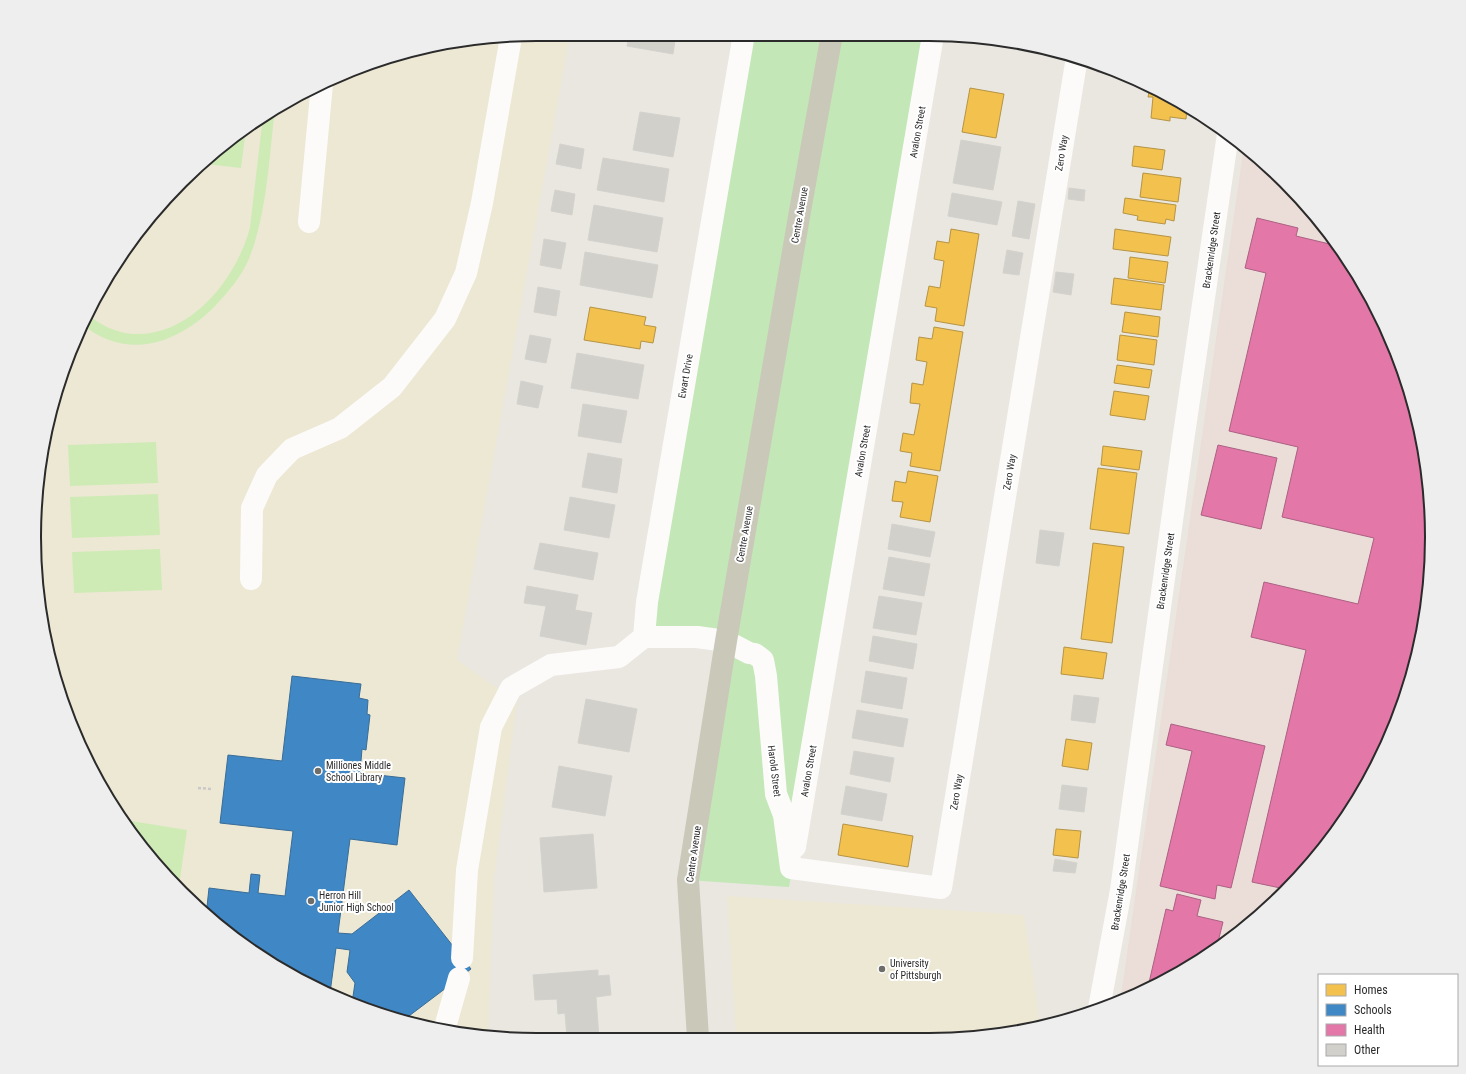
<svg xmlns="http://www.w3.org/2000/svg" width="1466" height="1074" viewBox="0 0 1466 1074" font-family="'Roboto Condensed',sans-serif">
  <rect width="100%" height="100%" fill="#e9e7e0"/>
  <!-- education -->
  <path fill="#ede8d4" d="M537 34H570L457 660 517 702 494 879 488 1036 376 1013 286 973 206 915 138 843 72 729 38 602V471L61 376 86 315 159 205 258 119 344 72 407 51Z
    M727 896 1024 915 1040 1024 995 1036 736 1037Z"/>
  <!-- medical -->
  <path fill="#ebddd8" d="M1244 146 1261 159 1328 231 1380 314 1428 602 1405 698 1365 788 1307 868 1235 936 1120 1002Z"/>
  <!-- green -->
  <path fill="#c3e7b7" d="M744 34H929L789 887 688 880 726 642 644 637Z"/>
  <!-- pitch -->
  <path fill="#ceebb5" d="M275 109C269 158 267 216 248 261 241 277 228 292 216 305 201 321 184 332 164 340 135 350 105 344 82 324L86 314C100 324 115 333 133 334 191 337 237 278 250 227L263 116Z
    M246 129 241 168 206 164Z
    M156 442 158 483 70 486 68 445Z
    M158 494 160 535 72 538 70 497Z
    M160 549 162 590 74 593 72 552Z
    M125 820 187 830 180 879 170 878 138 843Z"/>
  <!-- homes -->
  <path fill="#f2c14e" stroke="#b69444" d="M1150 87 1187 107 1186 119 1170 117V121L1151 118 1153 97H1148Z
    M970 88 1004 94 996 138 962 132Z
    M1134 146 1165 150 1162 170 1132 166Z
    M1143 173 1181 178 1178 202 1140 197Z
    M1125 198 1176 205 1174 221 1166 219 1165 224 1137 220 1138 216 1123 213Z
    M951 229 979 234 964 326 935 321 937 308 925 306 929 286 940 288 944 261 934 259 937 241 949 243Z
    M1115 229 1171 237 1168 256 1113 249Z
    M1130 257 1168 262 1165 283 1128 278Z
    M1114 278 1164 285 1161 310 1111 304Z
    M590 307 646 317 644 325 656 327 653 343 641 341 640 349 584 340Z
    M1125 312 1160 317 1158 337 1122 332Z
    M934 327 963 332 940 471 910 466 912 453 900 451 903 433 914 435 920 404 910 403 912 383 923 385 927 362 916 360 919 337 932 339Z
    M1120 335 1157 340 1154 365 1117 360Z
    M1117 365 1152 370 1149 388 1114 383Z
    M1114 391 1149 396 1145 420 1110 415Z
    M1103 446 1142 451 1139 470 1101 465Z
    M1098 468 1137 473 1129 534 1090 529Z
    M908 471 938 476 930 522 900 517 903 502 892 501 895 481 906 483Z
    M1093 543 1124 547 1112 643 1081 639Z
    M1064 647 1107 653 1103 679 1061 674Z
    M1066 739 1092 743 1088 770 1062 766Z
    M843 824 913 836 908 867 838 855Z
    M1056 829 1081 831 1078 858 1053 855Z"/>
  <!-- schools -->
  <path fill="#3f88c5" stroke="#396c97" d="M292 676 361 684 359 698 368 700 367 714 370 715 366 750 362 749 360 773 405 778 397 845 350 839 338 933 352 934 409 890 471 969 405 1019 376 1013 352 1003 355 983 347 972 350 950 336 948 330 993 286 973 206 916 209 888 249 893 251 874 260 875 258 893 285 896 293 831 220 823 228 755 282 761Z"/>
  <!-- health -->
  <path fill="#e377a8" stroke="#ac6082" d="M1257 218 1298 228 1296 236 1338 246 1380 314 1415 407 1431 504 1428 602 1405 698 1365 788 1307 868 1285 889 1252 882 1306 650 1251 637 1264 582 1358 604 1374 538 1282 517 1298 447 1229 431 1266 273 1245 268Z
    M1218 445 1277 458 1261 529 1201 515Z
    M1171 724 1265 746 1231 888 1217 885 1215 899 1160 886 1192 751 1166 745Z
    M1177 894 1201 900 1197 916 1223 922 1217 946 1148 987 1166 909 1173 911Z"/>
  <!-- building -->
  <path fill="#d2d0cb" stroke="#d4d2cc" d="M629 34H676L673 54 627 46Z
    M1098 64 1122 72 1129 76 1097 72Z
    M640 112 680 118 673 157 633 150Z
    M961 140 1001 147 993 190 953 183Z
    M560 144 584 149 581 169 556 164Z
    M603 158 669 169 664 202 597 190Z
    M1069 188 1085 190 1084 201 1068 199Z
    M555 190 575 194 572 215 551 211Z
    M952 193 1002 202 997 225 948 216Z
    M1018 201 1035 204 1029 239 1012 236Z
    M594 205 663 218 657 252 588 240Z
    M544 239 566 243 561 269 540 265Z
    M1007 250 1023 253 1019 275 1003 273Z
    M585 252 658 265 652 298 580 285Z
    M1056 272 1074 274 1071 295 1053 292Z
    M538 287 560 291 556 316 534 312Z
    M530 335 551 339 546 363 525 359Z
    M577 353 644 365 638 399 571 388Z
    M521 381 543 386 538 408 517 404Z
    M583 404 627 411 621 443 578 436Z
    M588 453 622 459 617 493 582 487Z
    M570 497 615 505 609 538 564 530Z
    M892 524 935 532 930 557 888 549Z
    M1040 530 1064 533 1059 566 1036 563Z
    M540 543 598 553 593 580 534 569Z
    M889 557 930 564 924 596 883 589Z
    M527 586 578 595 575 610 592 613 586 645 540 636 546 606 524 603Z
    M879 596 922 603 916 635 873 628Z
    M873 636 917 644 913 669 869 661Z
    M866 671 907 678 902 709 861 702Z
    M1074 695 1099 698 1095 723 1071 720Z
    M586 699 637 709 629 752 578 743Z
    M857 710 908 719 903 747 852 738Z
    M854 751 894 758 890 782 850 774Z
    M559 766 612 776 605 816 552 807Z
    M1062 785 1087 788 1084 812 1059 809Z
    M846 786 887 794 882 821 841 814Z
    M593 834 597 888 544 892 540 838Z
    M1055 859 1077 863 1075 873 1053 871Z
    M598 970V976L609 975 611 995 596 997 599 1038H608L564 1039 567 1038 565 1013 558 1014 557 999 535 1000 533 975Z"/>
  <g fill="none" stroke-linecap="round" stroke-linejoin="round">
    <!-- path -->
    <path stroke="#cac9c8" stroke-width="2.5" stroke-dasharray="3 2" stroke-linecap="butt" d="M42 615 48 625
      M198 788 212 789"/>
    <!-- minor -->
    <path stroke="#fcfbfa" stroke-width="22" d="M309 222 322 84
      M251 579 252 508 267 475 292 449 340 428 392 387 445 319 466 273 482 203 511 37
      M644 637H697L726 641 749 653 755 654 763 660 766 676 776 794 784 815 791 868 941 888 1077 57
      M644 637 647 602 744 34
      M795 847 933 35
      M462 958 467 870 491 727 511 688 551 665 619 657 644 637
      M1099 1008 1121 890 1183 441 1228 134
      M445 1027 459 978"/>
    <!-- major -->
    <path stroke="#cac8b9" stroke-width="22" d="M698 1038 688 880 726 641 800 211 832 34"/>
  </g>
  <!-- markers -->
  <g fill="#6e6d6a" stroke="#fff" stroke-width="1.5">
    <circle cx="318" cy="771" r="4"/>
    <circle cx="311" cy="901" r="4"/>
    <circle cx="882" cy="969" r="4"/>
  </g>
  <g text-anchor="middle" stroke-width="4" stroke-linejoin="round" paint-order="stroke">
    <!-- street labels -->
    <g font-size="10" fill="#2b2b2b" stroke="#fff">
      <text transform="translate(917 132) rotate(-80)" y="4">Avalon Street</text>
      <text transform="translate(1061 153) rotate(-81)" y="4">Zero Way</text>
      <text transform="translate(799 215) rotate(-80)" y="4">Centre Avenue</text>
      <text transform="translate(1211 250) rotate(-82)" y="4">Brackenridge Street</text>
      <text transform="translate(685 376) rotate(-80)" y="4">Ewart Drive</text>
      <text transform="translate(862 451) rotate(-80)" y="4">Avalon Street</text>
      <text transform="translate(1009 472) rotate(-81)" y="4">Zero Way</text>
      <text transform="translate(744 534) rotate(-80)" y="4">Centre Avenue</text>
      <text transform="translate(1165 571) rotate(-82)" y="4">Brackenridge Street</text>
      <text transform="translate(775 771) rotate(83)" y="4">Harold Street</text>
      <text transform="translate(808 771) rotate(-80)" y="4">Avalon Street</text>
      <text transform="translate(956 792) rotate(-81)" y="4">Zero Way</text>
      <text transform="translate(693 854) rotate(-82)" y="4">Centre Avenue</text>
      <text transform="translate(1120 892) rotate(-81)" y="4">Brackenridge Street</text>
    </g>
    <!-- poi labels -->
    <g font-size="10" fill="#2b2b2b" stroke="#fff" text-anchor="start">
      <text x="326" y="769">Milliones Middle<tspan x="326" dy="12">School Library</tspan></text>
      <text x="319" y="899">Herron Hill<tspan x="319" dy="12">Junior High School</tspan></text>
      <text x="890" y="967">University<tspan x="890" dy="12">of Pittsburgh</tspan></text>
    </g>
  </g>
  <!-- crop -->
  <path d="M0 0H1466V1074H0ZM537 41H929A496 496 0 0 1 1425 537V537A496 496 0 0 1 929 1033H537A496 496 0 0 1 41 537V537A496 496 0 0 1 537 41Z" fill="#eee" fill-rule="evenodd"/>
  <path fill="none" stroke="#2b2b2b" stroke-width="2" d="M537 41H929A496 496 0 0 1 1425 537V537A496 496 0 0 1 929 1033H537A496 496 0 0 1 41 537V537A496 496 0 0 1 537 41Z"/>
  <!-- legend -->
  <rect x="1318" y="974" width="140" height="92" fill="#ffffff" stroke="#aaaaaa"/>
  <rect x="1326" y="984" width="20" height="12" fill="#f2c14e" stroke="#aaaaaa"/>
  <text x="1354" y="994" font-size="12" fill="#2b2b2b">Homes</text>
  <rect x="1326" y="1004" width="20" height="12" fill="#3f88c5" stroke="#aaaaaa"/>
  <text x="1354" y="1014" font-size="12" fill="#2b2b2b">Schools</text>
  <rect x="1326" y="1024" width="20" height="12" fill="#e377a8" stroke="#aaaaaa"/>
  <text x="1354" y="1034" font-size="12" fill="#2b2b2b">Health</text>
  <rect x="1326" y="1044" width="20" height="12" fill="#d2d0cb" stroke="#aaaaaa"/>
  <text x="1354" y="1054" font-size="12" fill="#2b2b2b">Other</text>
</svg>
